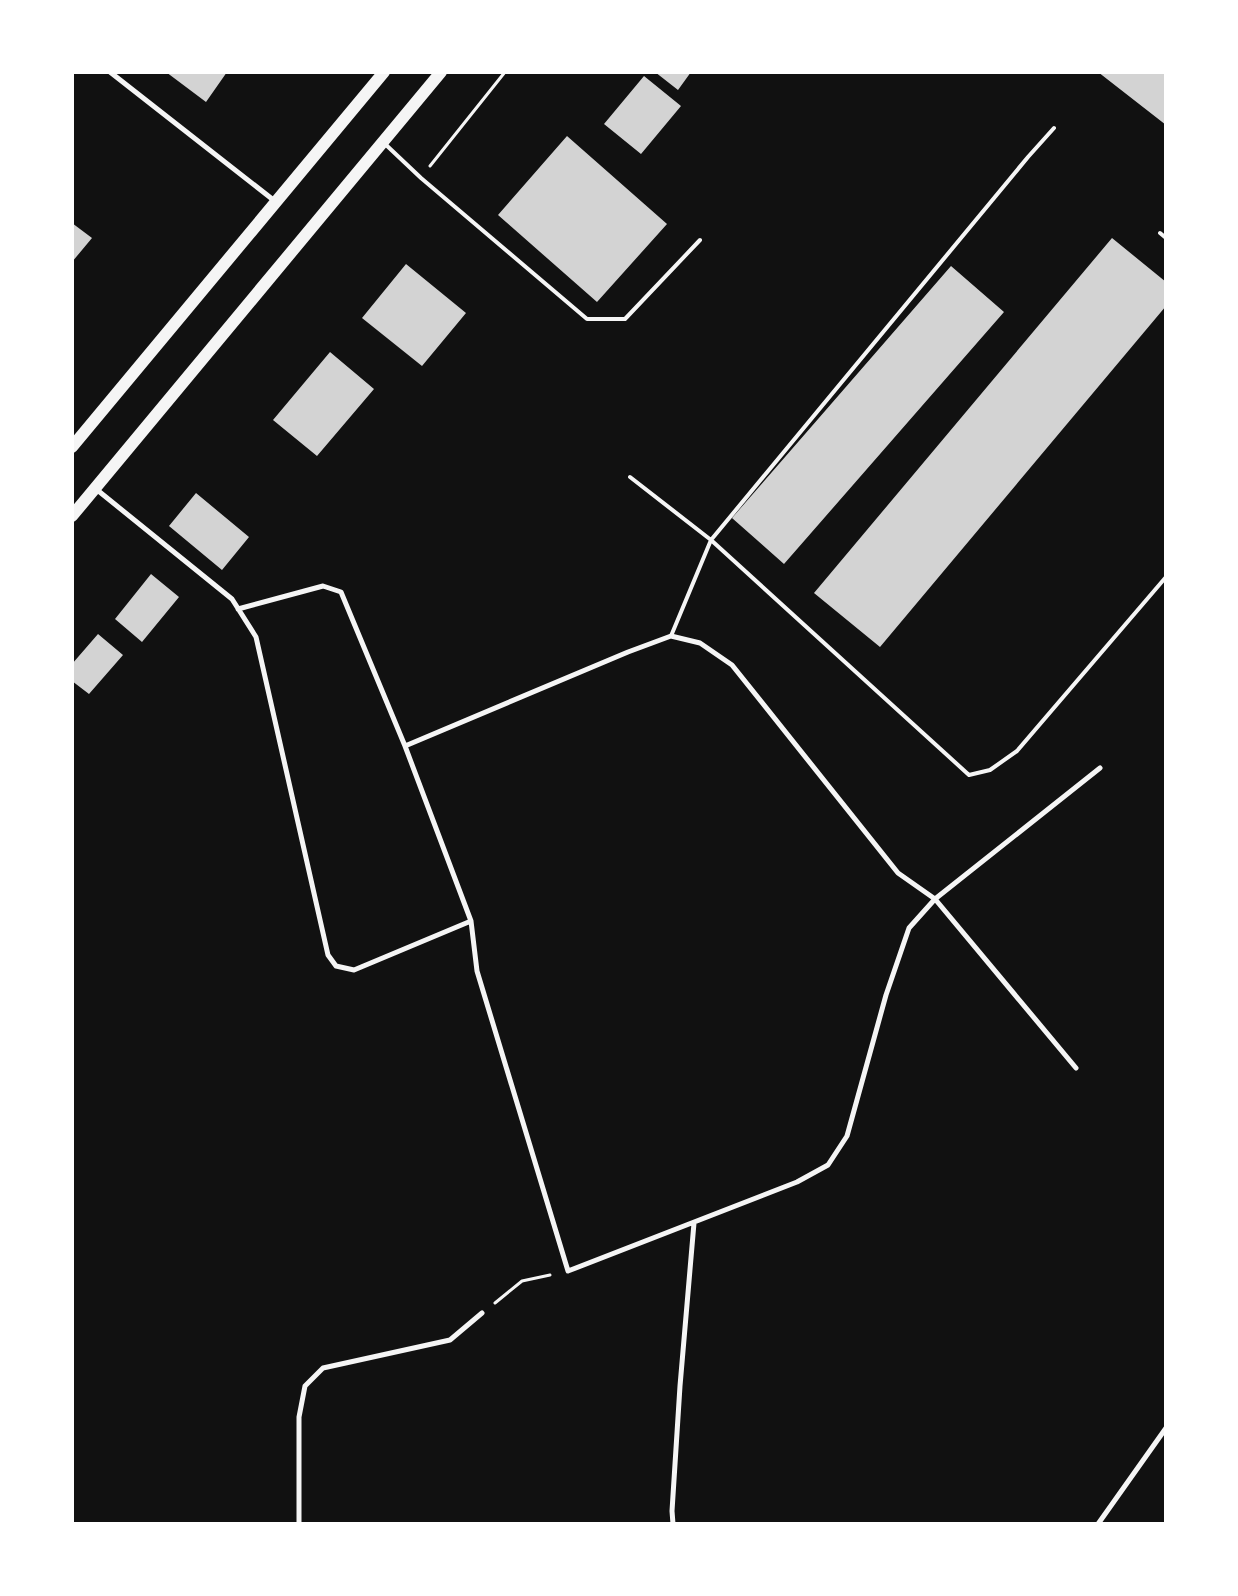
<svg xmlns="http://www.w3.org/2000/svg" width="1238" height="1596" viewBox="0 0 1238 1596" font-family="Lato,sans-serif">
  <rect width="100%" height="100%" fill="#111"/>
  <!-- building -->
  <path fill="#d3d3d3" d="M166 72H227L206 102Z
    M655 72H691L678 90Z
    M1098 72H1166V125Z
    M644 76 681 106 641 154 604 124Z
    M567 136 667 224 597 302 498 215Z
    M72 223 92 238 72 262Z
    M1112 238 1166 282V306L880 647 814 593Z
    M406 264 466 313 422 366 362 318Z
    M951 266 1004 312 784 564 732 518Z
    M330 352 374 389 317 456 273 420Z
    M196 493 249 537 222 570 169 526Z
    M151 574 179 597 142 642 115 619Z
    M98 634 123 655 89 694 72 681V664Z"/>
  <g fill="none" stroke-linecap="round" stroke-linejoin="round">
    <!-- path -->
    <path stroke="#f5f5f5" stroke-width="3" d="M430 166 505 72
      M495 1303 522 1281 550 1275"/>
    <!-- service -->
    <path stroke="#f5f5f5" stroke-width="4" d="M384 143 421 178 587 319H625L700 240
      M1160 233 1166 238
      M630 477 711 540 969 775 990 770 1017 751 1166 577
      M671 636 711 540 1028 157 1054 128"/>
    <!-- minor -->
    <path stroke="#f5f5f5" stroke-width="5" d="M110 72 276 202
      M96 489 232 599 256 637 328 955 336 966 354 970 471 921
      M238 609 323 586 341 592 405 746 471 921 477 971 568 1271 797 1182 828 1165 847 1136 886 995 909 928 935 899 1100 768
      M405 746 628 652 671 636 700 643 732 665 898 873 935 899 1076 1068
      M299 1524V1417L305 1386 323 1368 450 1340 482 1313
      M673 1524 672 1511 680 1386 694 1223
      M1098 1524 1166 1428"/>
    <!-- primary -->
    <path stroke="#f5f5f5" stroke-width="12" d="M72 447 384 72
      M72 516 441 72"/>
  </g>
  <!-- border -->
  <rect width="1238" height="1596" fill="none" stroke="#ffffff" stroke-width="148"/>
</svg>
